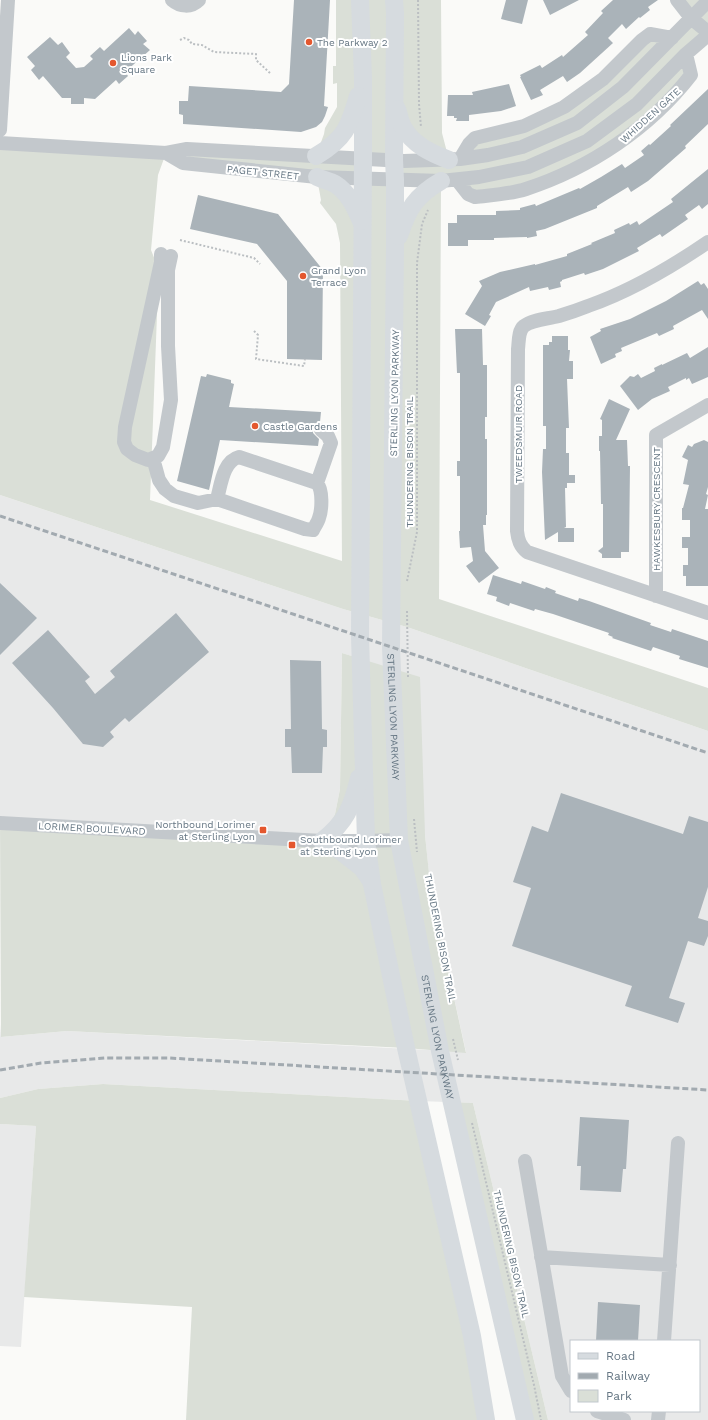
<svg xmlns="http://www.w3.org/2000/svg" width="708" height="1420" viewBox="0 0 708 1420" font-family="'Work Sans',sans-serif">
  <rect width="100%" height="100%" fill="#fafaf8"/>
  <!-- built -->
  <path fill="#e8e9e9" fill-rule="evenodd" d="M0 495 343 609 407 627 708 731V1420H548L473 1103 419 1101 103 1084 38 1089 0 1098V1024L1 1037 67 1031 466 1052 431 893 425 835 361 659 342 653 340 789 335 814 322 841 0 823ZM571 1341H699V1411H571Z
    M0 1124 36 1126 21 1347 0 1346Z"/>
  <!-- green -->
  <path fill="#dadfd7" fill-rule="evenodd" d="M336 0H441L442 133 449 160 469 144 564 107 642 40 672 38 691 18 677 0H708V35L686 54 691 75 583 166 475 197 463 187 441 181 439 599 708 688V731L407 627 343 609 0 495V143L316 156 324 134 325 128 337 107V83L333 84V66H336ZM363 80V158L317 155 331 147ZM395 99 429 153 394 160ZM166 153 317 178 321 200 320 203 336 224 340 243 342 561 150 500 158 288 157 265 151 250 158 175ZM364 158 394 160 395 180 363 179ZM319 178 363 180 354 204ZM404 180 428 188 396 245Z
    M342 653 420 677 425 835 431 892 466 1053 406 1048 67 1031 1 1037 0 823 322 841 335 814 340 789ZM363 765 371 882 334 831Z
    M103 1084 419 1101 486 1420H186L192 1307 24 1297 36 1126 0 1124V1098L38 1089Z
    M452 1102 473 1103 548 1420H525Z"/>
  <!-- building -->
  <path fill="#aab3b9" d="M294 0H330L324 106 328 107 325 116 322 122 316 127 301 132 183 124V115L179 114V101H188L189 86 281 92 289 84Z
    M506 0H528L522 24 501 19Z
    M543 0H579L550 15Z
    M613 0H658L648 7 650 10 640 18 639 17 626 29 622 24 608 38 613 43 580 73 567 82 563 76 540 90 543 95 531 100 520 77H521L520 75 540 65 542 68 562 55 563 57 588 35 585 32 603 13 601 11Z
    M129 28 135 35 138 31 147 41 143 44 150 50 125 72 128 76 119 84 116 80 95 99 84 98V104H71V98H62L43 76 39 80 31 70 35 66 27 57 50 37 58 45 62 42 70 53 66 57 76 68 84 67 93 59 90 56 100 47 104 51Z
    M509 84 516 106 501 111 469 115V121H456L457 118H454V116H447L448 95H473L472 92Z
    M708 89V124L685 146 686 148 670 162 648 181 631 192 628 187 597 206V208L545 229 536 231 537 236 527 238V237L494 238V240H468V246H448V223H457V215H496V211L520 210V208L535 204 536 206 579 188 580 189 601 177 622 164 625 168 644 155 641 151 649 144 650 145 671 126 670 125Z
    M708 169V204L702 209 699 205 685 215 688 219 662 237 660 234 637 248 639 251 603 269 585 275 584 273 562 280V281L560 282 561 287 549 290 548 287 530 291 529 287 496 302 489 315 491 316 485 326 465 314 482 286 479 281 500 272 535 264V265L567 256V254L592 244 591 243 615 233 614 230 629 223 630 225 637 221 639 225 673 202 671 199Z
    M198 195 278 214 323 270 322 360 287 359V281L257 244 190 229Z
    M698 281 701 285 704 283 708 289V319L702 310 673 326 674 329 659 336 657 333 621 348 622 351 615 354 616 357 601 364 590 337 601 331 600 329 630 319 666 301Z
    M455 329H482L483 365H487V417H485V439H487V515H486V525H483L485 551 499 568 479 583 466 566 473 561 471 547 460 548 459 531H460V476H457V461H460V373H457Z
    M552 336H568V350H570L569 361H573V379H567L569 428H566V453H569V475H575V483H567V488H565L566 527 564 528H574V542H558V532L545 540 542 472 543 449H546V426H543V345H549V342H552Z
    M708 347V377L692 384 689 378 686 380V378L668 387 670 391 652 399 638 410 620 386 630 376 634 377 638 374 641 378 655 371 654 368 662 364V365L687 353 690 358Z
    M207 374 231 380V383L234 384 229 407 321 412 320 422 315 424 313 429V433L319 439 318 446 220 440 209 490 177 481 201 376 206 377Z
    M609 399 630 409 616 440H627L628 466H630L629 552H621V558H602V554L598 551 603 547V504H601L600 451H599V436H602V420L600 419Z
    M704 440 708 442V487L706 494 708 495 705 509H708V586H686V576H683V565H688V548H682V537H690V520H682V508H683L689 485 683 484 688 460 682 457 688 445 692 447 694 444Z
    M493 575 521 584 522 581 545 589 546 587 556 591 555 593 578 601 579 598 589 601 651 623 650 625 671 632 672 629 708 641V668L679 659 680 656 653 647 651 651 612 638 613 637 608 635 609 633 553 614 535 609 534 611 510 603 509 606 496 601 497 597 487 594Z
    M0 583 37 618 0 655Z
    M176 613 209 652 129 722 125 718 110 732 114 737 103 747 83 744 53 708 12 663 48 630 90 677 85 681 95 694 115 677 110 671Z
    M290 660 321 661 322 729 327 730V747H323L322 773H292L291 747H285V729H291Z
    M561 793 683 834 689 816 708 822V887L698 918 708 921V936L704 946 688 941 669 998 685 1003 678 1023 625 1006 632 986 512 946 531 888 513 882 532 826 548 832Z
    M580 1117 629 1120 626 1169H623L621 1192 580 1190 581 1166H577Z
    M598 1302 640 1305 638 1341H596Z"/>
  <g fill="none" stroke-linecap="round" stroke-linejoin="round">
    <!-- path -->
    <path stroke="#bbbfc2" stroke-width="2" stroke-dasharray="2 2" stroke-linecap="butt" d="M418 0 419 104 421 127
      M180 40 184 38 189 40 192 44 202 45 214 52 256 54V60L271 74
      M180 240 254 258 260 264
      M254 331 258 335 256 359 304 366 305 359
      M407 581 417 532V263L422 224 428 210
      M407 611 408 677
      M414 819 417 852
      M453 1039 458 1060
      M472 1123 534 1385 541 1420"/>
    <!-- minor -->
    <path stroke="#c3c8cc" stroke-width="14" d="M172 0C180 7 191 8 199 0
      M677 0 691 18 708 32
      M0 130 8 0
      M0 143 166 153 187 149 404 161 460 159 488 155 522 147 577 123 623 87 706 3
      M166 153 183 163 317 177 441 181 479 177 528 167 587 141 637 104 686 54 708 35
      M460 159 469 144 475 138 524 126 564 107 603 79 642 40 650 34 672 38
      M457 180 468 194 475 197C491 195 511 194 526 189 590 168 650 128 691 75L686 54
      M708 242C670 268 631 291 588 306 578 310 569 313 559 316 548 319 533 319 524 326 518 331 519 342 518 349L517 531C518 540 520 546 527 552L708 613
      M161 254V262L125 427 124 442 127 449 135 455 148 460 158 456 163 447 171 400 168 346V270L171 256
      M153 458 159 480 165 489 174 496 198 503 217 499 305 529 313 530C315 526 318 522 319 518 322 510 323 490 317 483L239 457C223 461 221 485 217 499
      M317 483 331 443 328 436 321 430
      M656 596V435L708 405
      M0 823 322 841H366L399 840
      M525 1161 562 1376 571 1391
      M541 1257 670 1265
      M664 1341 678 1143
      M597 1411 624 1420
      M658 1420 659 1411"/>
    <!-- major -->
    <g stroke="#d6dbdf" stroke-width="18">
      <path d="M360 0 363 78V158L360 636 366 841 372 884 406 1048 472 1336 486 1420"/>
      <path id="s1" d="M394 0 395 13 394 160 395 180V246L391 647 399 840 440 1051 525 1420"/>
      <path d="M397 109C399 114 400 122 403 127 413 145 431 153 449 160"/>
      <path d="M316 156C345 139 349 127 358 96"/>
      <path d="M317 177C323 180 330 181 335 184 348 192 355 207 361 221"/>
      <path d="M399 236C408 209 415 196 441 181"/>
      <path d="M359 778C352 807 346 822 322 841L339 850 362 868 371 881"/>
    </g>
    <!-- rail -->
    <path stroke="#a2aab0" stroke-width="3" stroke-dasharray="6 3" stroke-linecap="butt" d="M0 516 708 753
      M0 1070 41 1063 105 1058H169L708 1090"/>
  </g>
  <!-- markers -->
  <g fill="#e4572e" stroke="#fff" stroke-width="1.5">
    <circle cx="309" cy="42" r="4"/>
    <circle cx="113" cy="63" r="4"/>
    <circle cx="303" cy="276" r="4"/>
    <circle cx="255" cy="426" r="4"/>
    <rect x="259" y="826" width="8" height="8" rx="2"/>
    <rect x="288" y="841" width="8" height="8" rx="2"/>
  </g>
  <g text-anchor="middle" stroke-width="4" stroke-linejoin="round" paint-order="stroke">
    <!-- poi labels -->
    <g font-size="10" fill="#657683" stroke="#fff" text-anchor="start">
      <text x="317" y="46">The Parkway 2</text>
      <text x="121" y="61">Lions Park<tspan x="121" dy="12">Square</tspan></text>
      <text x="311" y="274">Grand Lyon<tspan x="311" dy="12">Terrace</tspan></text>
      <text x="263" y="430">Castle Gardens</text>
      <text x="255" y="828" text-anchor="end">Northbound Lorimer<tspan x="255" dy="12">at Sterling Lyon</tspan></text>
      <text x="300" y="843">Southbound Lorimer<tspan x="300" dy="12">at Sterling Lyon</tspan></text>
    </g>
    <!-- street labels -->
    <g font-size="10" fill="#657683" stroke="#fff">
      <text transform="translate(650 115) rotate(-42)" y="4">WHIDDEN GATE</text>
      <text transform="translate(263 172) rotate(6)" y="4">PAGET STREET</text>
      <text transform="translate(394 393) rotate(-89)" y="4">STERLING LYON PARKWAY</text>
      <text transform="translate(518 434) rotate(-90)" y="4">TWEEDSMUIR ROAD</text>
      <text transform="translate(409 462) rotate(-90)" y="4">THUNDERING BISON TRAIL</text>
      <text transform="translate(656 509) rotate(-90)" y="4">HAWKESBURY CRESCENT</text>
      <text dy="4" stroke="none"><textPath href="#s1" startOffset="717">STERLING LYON PARKWAY</textPath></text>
      <text transform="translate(92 828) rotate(3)" y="4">LORIMER BOULEVARD</text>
      <text transform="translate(441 938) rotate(79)" y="4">THUNDERING BISON TRAIL</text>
      <text dy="4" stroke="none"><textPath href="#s1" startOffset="1041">STERLING LYON PARKWAY</textPath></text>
      <text transform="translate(512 1254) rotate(77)" y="4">THUNDERING BISON TRAIL</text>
    </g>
  </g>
  <!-- legend -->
  <rect x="570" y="1340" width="130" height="72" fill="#ffffff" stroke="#c1c8cd"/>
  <rect x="578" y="1353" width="20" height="6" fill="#d6dbdf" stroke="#c1c8cd"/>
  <text x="606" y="1360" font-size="12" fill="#657683">Road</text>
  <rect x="578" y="1373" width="20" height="6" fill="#a2aab0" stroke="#c1c8cd"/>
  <text x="606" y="1380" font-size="12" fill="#657683">Railway</text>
  <rect x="578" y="1390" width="20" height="12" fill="#dadfd7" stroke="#c1c8cd"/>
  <text x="606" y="1400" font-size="12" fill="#657683">Park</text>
</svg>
